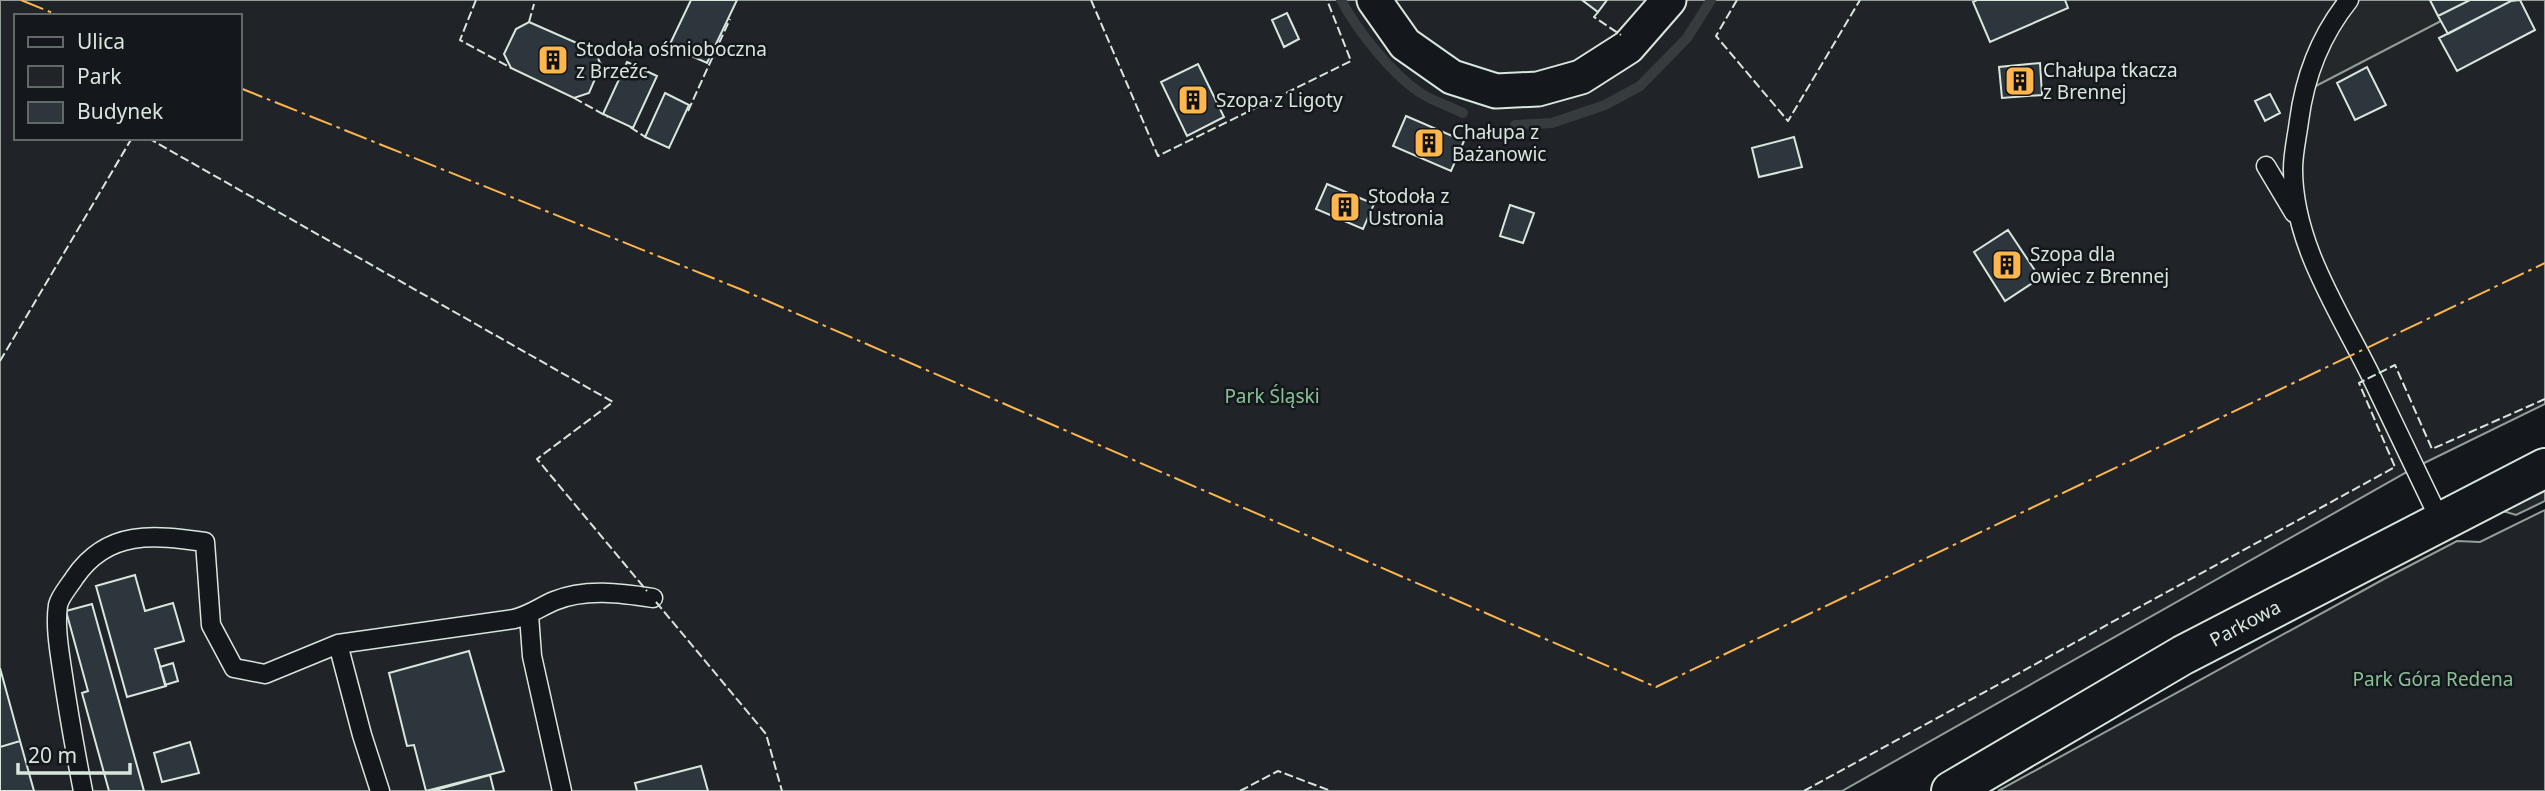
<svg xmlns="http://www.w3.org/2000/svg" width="2545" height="791" viewBox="0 0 2545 791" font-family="'Noto Sans',sans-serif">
  <rect width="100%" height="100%" fill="#14181c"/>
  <!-- green -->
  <path fill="#202428" stroke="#939e99" stroke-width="2" fill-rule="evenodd" d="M0 0H2545V404L2414 468 1842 791H0ZM16 16H240V138H16Z
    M2545 510V791H1998L2384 579 2457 541 2480 542Z"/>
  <!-- parking -->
  <path fill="#24282b" stroke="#939e99" stroke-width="2" d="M2359 0H2430L2441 21 2314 87 2320 65 2331 42Z
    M2545 491V501L2516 515 2503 511Z"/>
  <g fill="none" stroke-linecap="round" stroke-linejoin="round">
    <!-- stream -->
    <path stroke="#363b3e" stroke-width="10" d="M1341 0C1357 30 1390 72 1419 92 1432 101 1449 106 1463 113
      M1515 125 1552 123 1605 105 1640 86 1687 38 1711 0"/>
  </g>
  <!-- building -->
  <path fill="#2c363c" stroke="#d8e6dc" stroke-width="2" d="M691 0H737L707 63 669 46Z
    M1582 0H1607L1598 12Z
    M1977 0H2065L2068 8 1990 42 1973 2Z
    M2430 0H2470L2438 16Z
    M2470 0H2511V1L2448 34 2438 16Z
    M2520 0 2535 30 2457 71 2439 38 2511 1Z
    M1287 13 1299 39 1284 47 1272 20Z
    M529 22 595 51 601 65 589 93 574 98 511 68 504 54 516 29Z
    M627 62 657 76 633 128 603 114Z
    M2040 63 2042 95 2002 98 1999 67Z
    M1198 64 1224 117 1187 136 1161 82Z
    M2367 67 2386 105 2355 120 2337 83Z
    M665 93 689 105 669 148 645 137Z
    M2270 94 2280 113 2265 121 2255 101Z
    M1406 116 1464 141 1451 171 1393 146Z
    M1794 137 1802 167 1759 177 1752 148Z
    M1327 184 1374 204 1363 229 1316 209Z
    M1510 205 1534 213 1523 243 1500 236Z
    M2008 230 2040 278 2005 301 1974 252Z
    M135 575 145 611 173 603 184 641 155 649 166 686 127 697 96 586Z
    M92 604 144 791H109L82 693 88 691 66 611Z
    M469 651 504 771 426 791 414 745 407 746 389 673Z
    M173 663 178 681 165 685 160 667Z
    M0 668 20 741 0 747Z
    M20 741 34 791H0V747Z
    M190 742 199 773 162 782 154 753Z
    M701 766 708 791H637L635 783Z
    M490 775 494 791H432Z"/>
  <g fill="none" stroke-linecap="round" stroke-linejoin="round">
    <!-- lane casing -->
    <g stroke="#d8e6dc" stroke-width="21">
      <path id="lane" d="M2349 0C2320 36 2305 75 2299 121 2297 137 2293 153 2293 169 2293 244 2339 311 2371 376 2394 424 2417 473 2440 520
        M2266 166 2294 213
        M529 615 532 656 562 791
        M83 791C75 750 68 710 62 669 59 649 55 625 58 605 60 596 70 585 75 577 108 529 154 535 205 542L211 625 234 668 265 674 338 644
        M380 791 362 735 338 644 514 619C530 615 540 607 554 601 585 588 621 593 653 598"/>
    </g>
    <!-- street casing -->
    <g stroke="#d8e6dc" stroke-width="37">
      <path id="street" d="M1374 0 1405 44 1452 77 1496 91 1538 89 1581 77 1628 47 1669 0"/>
    </g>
    <!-- secondary casing -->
    <g stroke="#d8e6dc" stroke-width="42">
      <path id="secondary" d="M1951 791 2183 655 2545 468"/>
    </g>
    <!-- lane -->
    <use href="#lane" stroke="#14181c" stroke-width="18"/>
    <!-- street -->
    <use href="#street" stroke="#14181c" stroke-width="33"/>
    <!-- secondary -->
    <use href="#secondary" stroke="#14181c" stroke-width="38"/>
    <!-- fence -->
    <path stroke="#d8e6dc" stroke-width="2" stroke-dasharray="9 3.5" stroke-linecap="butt" d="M476 0 460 40 511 68
      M1091 0 1158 156 1351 61 1327 0
      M1737 0 1716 36 1788 121 1860 0
      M1598 12 1594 17 1621 35
      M529 22 534 4
      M574 98 608 117
      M688 111 730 19
      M630 127 647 138
      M148 138 613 402 537 459 647 591
      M0 361 132 138
      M656 602 766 734 782 791
      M1240 791 1278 771 1331 791
      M1804 791 2395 467 2359 383 2395 365 2432 449 2545 399"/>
    <!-- power -->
    <path stroke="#ffb74d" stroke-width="2" stroke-dasharray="24 5 3.5 5" stroke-linecap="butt" d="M21 0 60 16
      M240 88 740 289 1656 687 2545 263"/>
  </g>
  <!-- icons -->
  <defs>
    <g id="building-square" transform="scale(1.575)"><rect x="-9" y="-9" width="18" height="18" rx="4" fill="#ffb74d" stroke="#14181c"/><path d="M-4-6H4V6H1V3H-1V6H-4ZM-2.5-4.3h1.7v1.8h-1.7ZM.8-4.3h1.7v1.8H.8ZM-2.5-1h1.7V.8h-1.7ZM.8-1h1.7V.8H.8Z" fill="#111"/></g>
  </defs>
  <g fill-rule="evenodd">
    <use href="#building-square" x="553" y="60"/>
    <use href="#building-square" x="2020" y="81"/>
    <use href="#building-square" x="1193" y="100"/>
    <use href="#building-square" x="1429" y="143"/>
    <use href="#building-square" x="1345" y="207"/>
    <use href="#building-square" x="2007" y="265"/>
  </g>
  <g text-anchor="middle" stroke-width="5" stroke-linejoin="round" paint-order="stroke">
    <!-- poi labels -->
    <g font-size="19" fill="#d8e6dc" stroke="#14181c" text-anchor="start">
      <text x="576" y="56">Stodoła ośmioboczna<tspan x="576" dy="22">z Brzeźc</tspan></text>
      <text x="2043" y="77">Chałupa tkacza<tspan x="2043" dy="22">z Brennej</tspan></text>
      <text x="1216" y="107">Szopa z Ligoty</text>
      <text x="1452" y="139">Chałupa z<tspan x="1452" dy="22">Bażanowic</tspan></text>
      <text x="1368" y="203">Stodoła z<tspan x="1368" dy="22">Ustronia</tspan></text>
      <text x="2030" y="261">Szopa dla<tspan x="2030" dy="22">owiec z Brennej</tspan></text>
    </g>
    <!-- park labels -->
    <g font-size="19" fill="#8ac095" stroke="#14181c">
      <text x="1272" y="403">Park Śląski</text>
      <text x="2433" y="686">Park Góra Redena</text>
    </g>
    <!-- street labels -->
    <g font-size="19" fill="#d8e6dc" stroke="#14181c">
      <text transform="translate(2245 623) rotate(-28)" y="7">Parkowa</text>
    </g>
  </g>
  <!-- legend -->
  <rect x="14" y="14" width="228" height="126" fill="#14181c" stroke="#626a69" stroke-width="2"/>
  <rect x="28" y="37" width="35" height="10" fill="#14181c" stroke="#626a69" stroke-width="2"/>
  <text x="77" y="49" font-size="21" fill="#d8e6dc">Ulica</text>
  <rect x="28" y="66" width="35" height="21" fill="#202428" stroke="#626a69" stroke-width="2"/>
  <text x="77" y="84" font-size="21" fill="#d8e6dc">Park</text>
  <rect x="28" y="102" width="35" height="21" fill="#2c363c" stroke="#626a69" stroke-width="2"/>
  <text x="77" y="119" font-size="21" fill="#d8e6dc">Budynek</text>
  <!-- scale -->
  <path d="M18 763v10h112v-10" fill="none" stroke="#d8e6dc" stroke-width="3.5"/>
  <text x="28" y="763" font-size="21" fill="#d8e6dc" stroke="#14181c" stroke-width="5" paint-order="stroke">20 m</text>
</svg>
